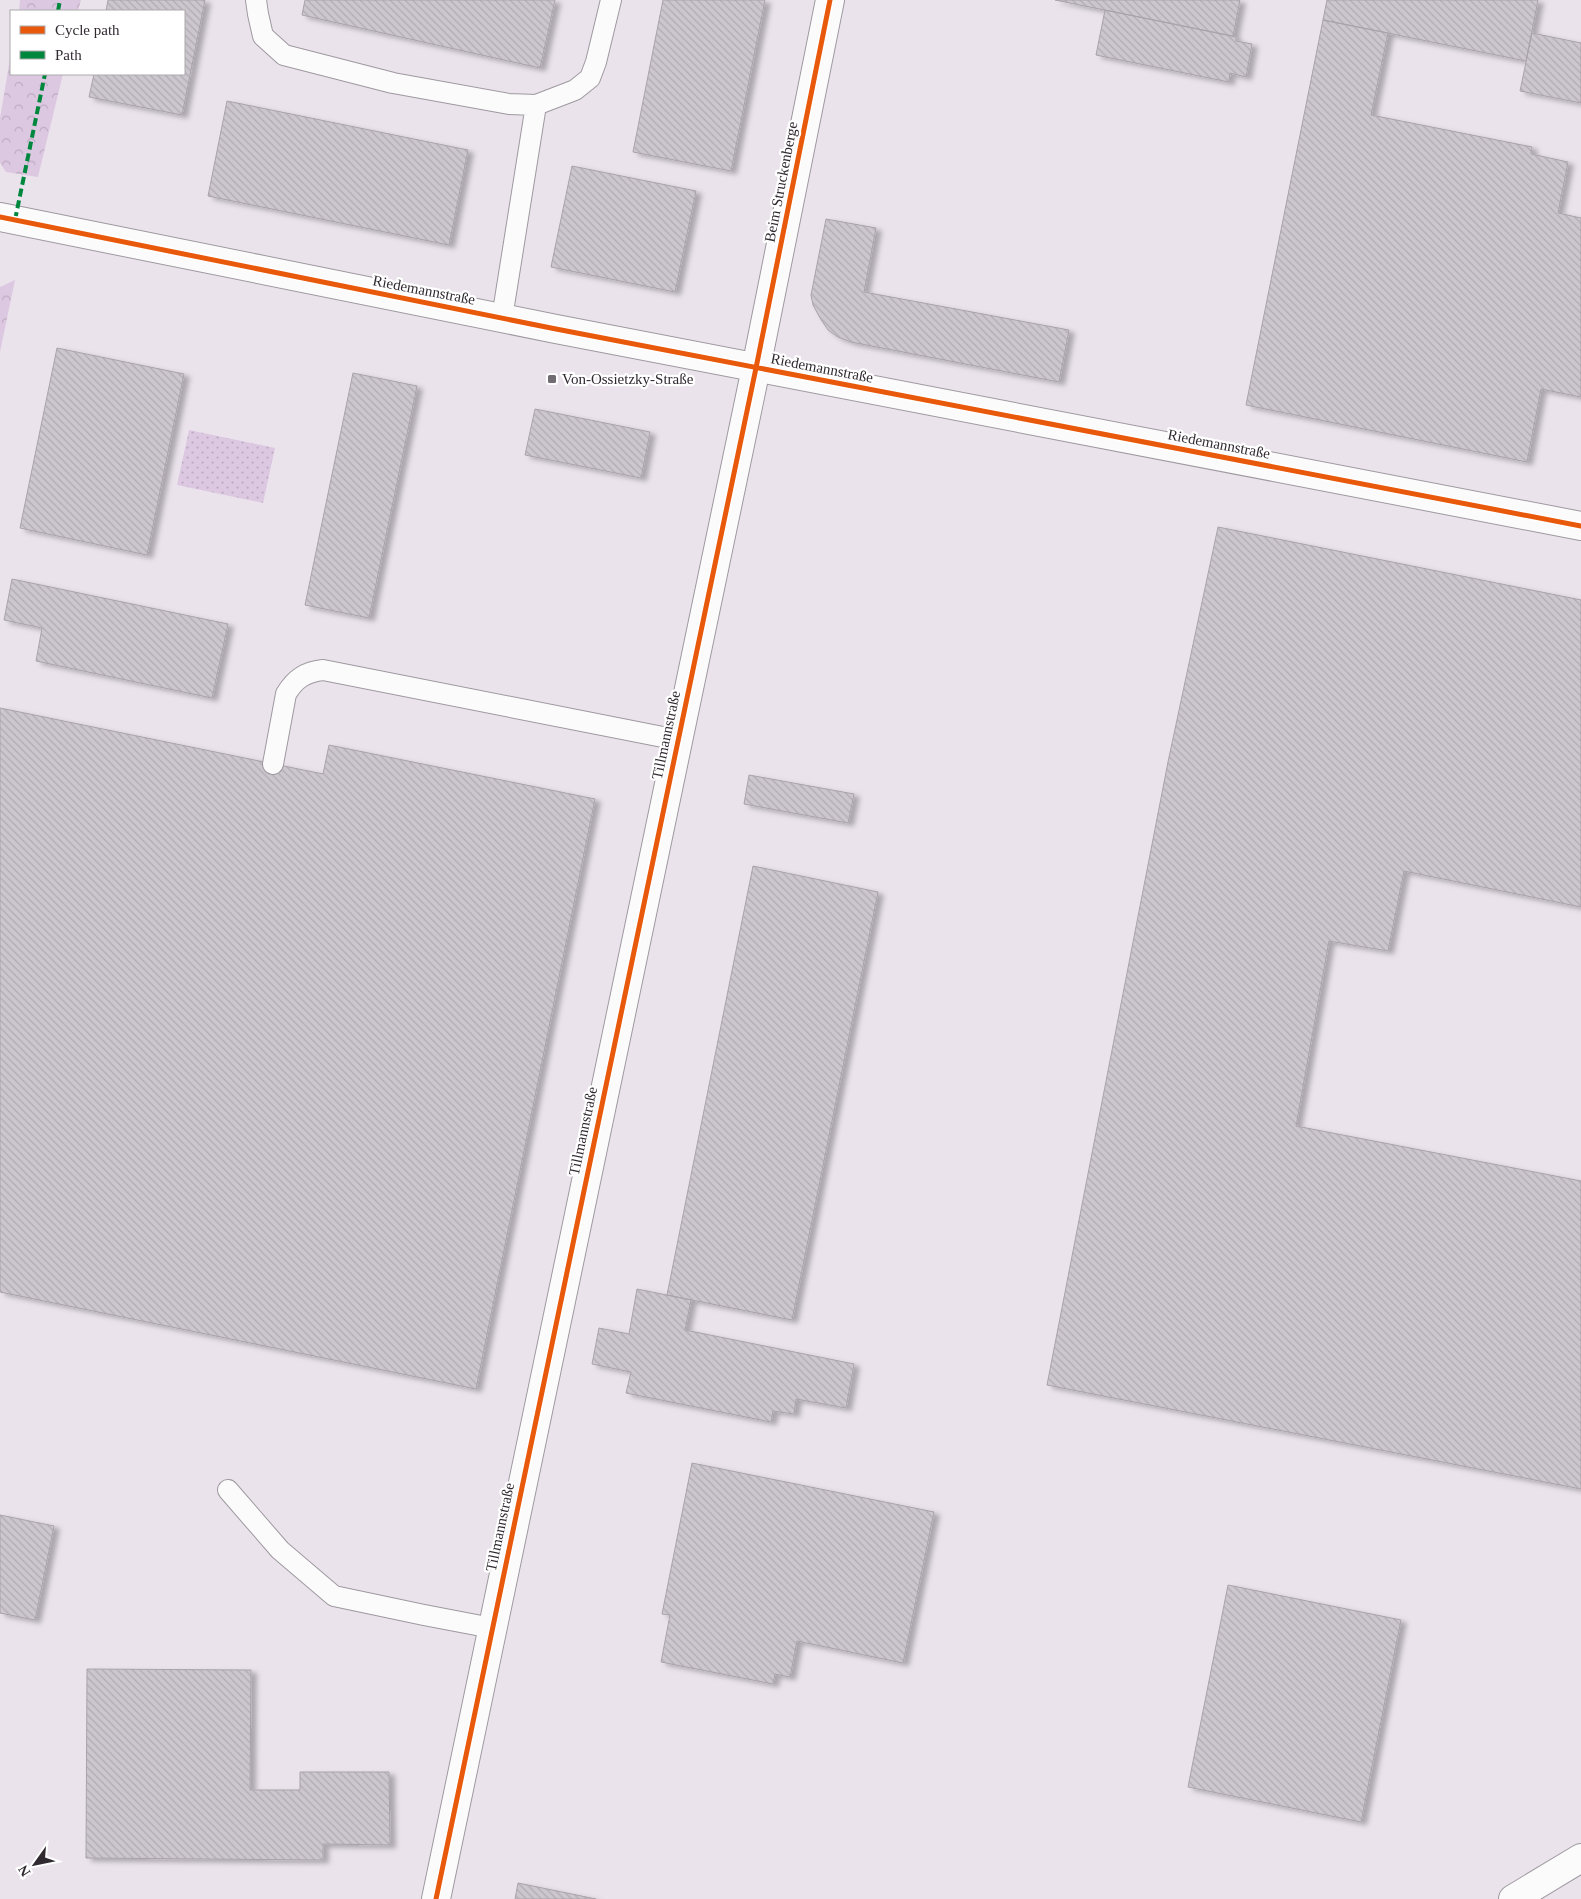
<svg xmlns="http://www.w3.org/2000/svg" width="1581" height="1899" viewBox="0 0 1581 1899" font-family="'Times New Roman',serif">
  <defs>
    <pattern id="grass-dots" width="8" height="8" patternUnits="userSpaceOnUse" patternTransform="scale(1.25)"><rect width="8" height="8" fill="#ddc8e2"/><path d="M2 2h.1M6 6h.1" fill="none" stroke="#beacc2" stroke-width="1.8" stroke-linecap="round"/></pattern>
    <pattern id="forest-crowns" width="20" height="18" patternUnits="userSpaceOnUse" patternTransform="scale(1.25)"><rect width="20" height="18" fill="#ddc8e2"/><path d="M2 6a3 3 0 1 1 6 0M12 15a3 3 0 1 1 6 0" fill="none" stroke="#beacc2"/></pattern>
    <pattern id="building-back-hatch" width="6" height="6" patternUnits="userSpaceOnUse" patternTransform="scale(1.25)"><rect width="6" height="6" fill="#ccc6ce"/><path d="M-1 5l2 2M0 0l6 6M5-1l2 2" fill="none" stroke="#b0aab1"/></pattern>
    <filter id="shadow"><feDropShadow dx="5.5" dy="3" stdDeviation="2.5" flood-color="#0004"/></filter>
  </defs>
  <rect width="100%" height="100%" fill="#eae3ec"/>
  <!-- grass -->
  <path fill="url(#grass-dots)" d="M189 430 275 448 263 503 177 485Z"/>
  <!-- forest -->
  <path fill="url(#forest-crowns)" d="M20 0H81L78 11H19Z
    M11 53V74H63L38 177 6 172 0 163V118Z
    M15 280 0 352V287Z"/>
  <!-- building -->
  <path fill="url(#building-back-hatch)" stroke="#a9a3a9" filter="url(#shadow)" d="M108 0H205L182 115 89 97 94 74H184V11H106Z
    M305 0H555L540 68 302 15Z
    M663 0H765L731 171 633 152Z
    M1055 0H1240L1233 36Z
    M1327 0H1538L1526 61 1323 20Z
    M1105 10 1236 37V41L1252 44 1246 77 1230 73 1229 82 1096 55Z
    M1323 20 1388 33 1371 115 1532 147 1531 154 1568 162 1558 213 1581 218V397L1541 389 1527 462 1246 405Z
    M1532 33 1581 43V103L1520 91Z
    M227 101 468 150 449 245 208 196Z
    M572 166 696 191 675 292 551 267Z
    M826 219 876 228 864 292 1069 330 1059 382 851 342 838 337 828 330 820 318 813 305 811 295Z
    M57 348 184 374 147 555 20 528Z
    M353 373 417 386 369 618 305 605Z
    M535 409 650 432 641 478 525 455Z
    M1218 527 1581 600V907L1404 871 1388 951 1329 941 1296 1126 1581 1181V1489L1047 1385 1168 762Z
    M12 579 228 624 212 698 36 661 42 628 4 620Z
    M0 708 323 774 329 745 595 799 476 1389 0 1292Z
    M749 775 854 794 848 823 744 804Z
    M753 866 878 892 792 1320 667 1295Z
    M637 1289 691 1300 685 1330 854 1364 846 1408 796 1399 794 1414 773 1411 771 1422 626 1393 631 1372 592 1364 599 1328 629 1334Z
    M692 1463 934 1512 903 1663 797 1641 790 1677 775 1674 773 1684 661 1662 670 1615 662 1614Z
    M0 1515 54 1526 35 1620 0 1613Z
    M1228 1585 1401 1620 1361 1822 1188 1787Z
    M87 1669 251 1670 250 1790H300V1772H389L390 1845 323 1844V1860L86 1858Z
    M518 1883 596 1899H515Z"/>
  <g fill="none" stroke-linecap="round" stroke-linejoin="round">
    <!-- service casing -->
    <g stroke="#9e999f" stroke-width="22">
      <path id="service" d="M256 0 258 14 263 36 284 55 393 83 509 104 536 105 575 90 590 78 596 62 611 0
        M502 318 536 105
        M273 764 286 694C295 679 305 672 323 670L678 740
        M228 1490 280 1550 334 1596 424 1615 492 1628"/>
    </g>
    <!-- minor casing -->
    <g stroke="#9e999f" stroke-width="30">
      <path id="minor" d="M0 217 556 329 1581 526
        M436 1899 756 368 830 0
        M1513 1899 1581 1858"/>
    </g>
    <!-- service -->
    <use href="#service" stroke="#fcfbfc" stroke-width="20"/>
    <!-- minor -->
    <use href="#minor" stroke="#fcfbfc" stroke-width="28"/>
    <!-- quiet -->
    <path stroke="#00873e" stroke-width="4" stroke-dasharray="8 4" stroke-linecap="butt" d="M58 11 60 0
      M15 220 45 74"/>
    <!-- cycleway casing -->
    <g stroke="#fff" stroke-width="8">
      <path id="cycleway" d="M0 217 556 329 1581 526
        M436 1899 756 368 830 0"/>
    </g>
    <!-- cycleway -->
    <use href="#cycleway" stroke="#e8590c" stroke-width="5"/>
  </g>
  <!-- markers -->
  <rect fill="#716b72" stroke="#fff" stroke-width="2" x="547" y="374" width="10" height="10" rx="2.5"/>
  <g text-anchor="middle" stroke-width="4.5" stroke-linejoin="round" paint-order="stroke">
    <!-- street labels -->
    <g font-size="15" fill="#302a30" stroke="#fff">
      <text transform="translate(781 182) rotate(-79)" y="5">Beim Struckenberge</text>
      <text transform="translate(424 290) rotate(11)" y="5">Riedemannstraße</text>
      <text transform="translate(822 368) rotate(11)" y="5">Riedemannstraße</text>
      <text transform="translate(1219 444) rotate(11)" y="5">Riedemannstraße</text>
      <text transform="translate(666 735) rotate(-78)" y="5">Tillmannstraße</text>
      <text transform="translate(583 1131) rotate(-78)" y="5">Tillmannstraße</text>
      <text transform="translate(500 1527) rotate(-78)" y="5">Tillmannstraße</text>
    </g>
    <!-- poi labels -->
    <g font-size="15" fill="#302a30" stroke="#fff" text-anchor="start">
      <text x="562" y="384">Von-Ossietzky-Straße</text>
    </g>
  </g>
  <!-- legend -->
  <rect x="10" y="10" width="175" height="65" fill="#ffffff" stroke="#acaaac"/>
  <rect x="20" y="26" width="25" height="8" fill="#e8590c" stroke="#acaaac"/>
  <text x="55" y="35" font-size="15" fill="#302a30">Cycle path</text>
  <rect x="20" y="51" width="25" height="8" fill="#00873e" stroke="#acaaac"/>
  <text x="55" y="60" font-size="15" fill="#302a30">Path</text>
  <!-- north arrow -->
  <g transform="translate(35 1864) rotate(237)" stroke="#ffffff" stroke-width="4" paint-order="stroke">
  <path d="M0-4L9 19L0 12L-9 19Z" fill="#302a30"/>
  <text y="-8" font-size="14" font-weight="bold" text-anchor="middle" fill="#302a30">N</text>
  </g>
</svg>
